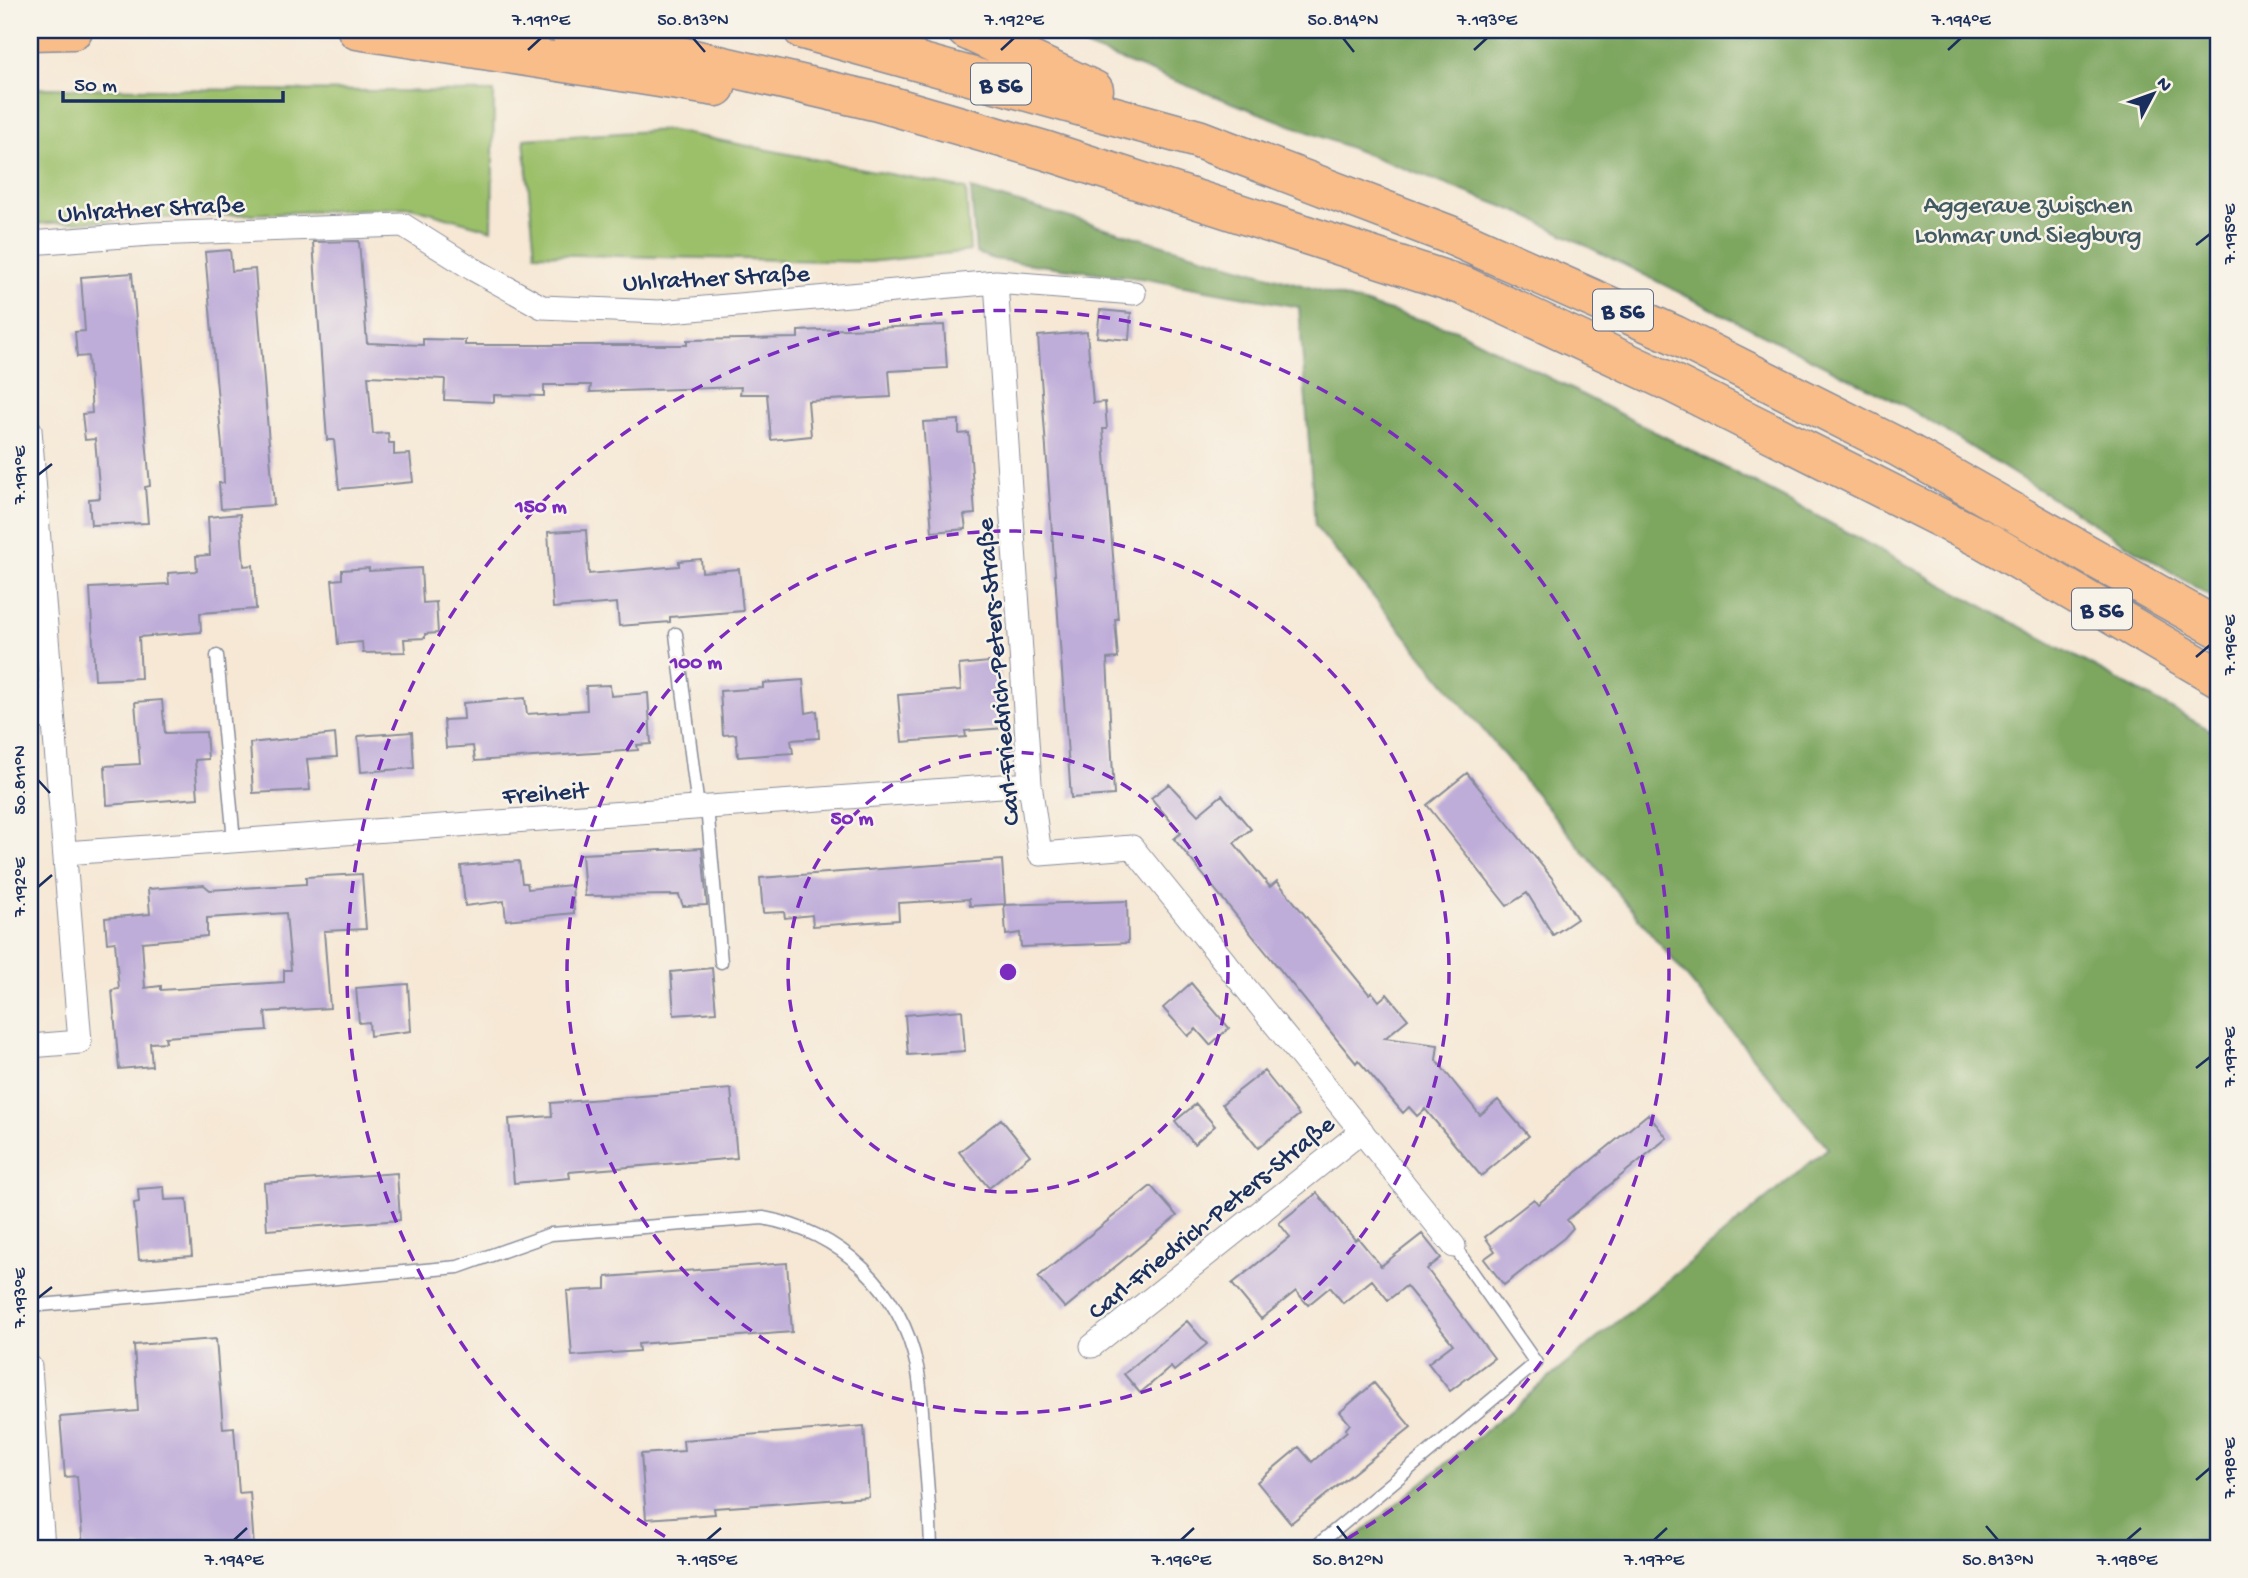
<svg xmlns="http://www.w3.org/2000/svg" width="2248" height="1578" viewBox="0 0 2248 1578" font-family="'Gochi Hand',sans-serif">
  <rect width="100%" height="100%" fill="#f7f3e8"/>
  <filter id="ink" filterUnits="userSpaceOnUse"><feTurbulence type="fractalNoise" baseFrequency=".0143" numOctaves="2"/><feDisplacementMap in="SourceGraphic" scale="14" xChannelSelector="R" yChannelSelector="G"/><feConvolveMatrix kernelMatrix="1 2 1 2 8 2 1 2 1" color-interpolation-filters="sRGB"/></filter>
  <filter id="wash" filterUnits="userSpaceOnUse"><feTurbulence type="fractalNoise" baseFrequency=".00686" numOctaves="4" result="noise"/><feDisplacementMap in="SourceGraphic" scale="28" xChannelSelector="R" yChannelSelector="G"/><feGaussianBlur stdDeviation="1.57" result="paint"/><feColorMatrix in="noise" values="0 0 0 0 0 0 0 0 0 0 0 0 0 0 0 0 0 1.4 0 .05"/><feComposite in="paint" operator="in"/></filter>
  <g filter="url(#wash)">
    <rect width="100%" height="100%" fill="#f6e8d5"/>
    <!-- green -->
    <path fill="#9cc06a" stroke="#5c7864" stroke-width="2" d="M30 88 494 92 492 230 411 207 30 224Z
      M667 130 966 189 970 251 869 262 535 254 524 139Z"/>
    <!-- forest -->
    <path fill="#7da65e" stroke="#4c6a5e" stroke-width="2" d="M1042 30H2218V601L1905 406 1523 214Z
      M971 189 1456 330 1782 497 2218 734V1548H1343L1828 1148 1315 526 1299 307 1146 279 993 259 976 253Z"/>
    <g id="blocks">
      <!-- building -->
      <path fill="#bfadd9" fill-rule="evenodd" d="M359 241 367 343 423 345V339L465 340V345H687V340L798 338V331L944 325 947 368 889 371 891 397 808 401 811 436 771 440 767 394H740L741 387 590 392 591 385H544V396L494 395V402L444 400 445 379 368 376 373 434 388 433 389 443H394V455L410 454 413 482 339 489 334 440H327L313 242Z
        M230 250 232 271 255 269 274 505 221 509 219 483H224L223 458 205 252Z
        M132 273 150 486 145 487 148 523 91 525 89 499 100 498 95 439 85 440 82 414 92 413 88 356 77 357 75 332 85 331 81 277Z
        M1100 310 1131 313 1129 340 1097 337Z
        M1087 332 1093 403 1105 402 1107 429H1103L1118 619H1115L1118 658 1107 659 1114 795 1071 798 1038 336Z
        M959 420V434L969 433 975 514 964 515 966 529 932 532 923 422Z
        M240 514 244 566 253 565 256 609 200 613 201 632 139 637 141 678 95 680 90 588 169 584 168 573 197 571 196 556 210 555 208 517Z
        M586 530 589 574 679 566V561L701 559 702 572 739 569 743 611 670 617V622L619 626 617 603 553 608 548 532Z
        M369 568V571L421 568 423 603 436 602 438 633 425 634V638L404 639 405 652 363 653 362 642 338 644 332 580 342 579V570Z
        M999 661 1005 728 965 731 966 737 902 742 898 695 961 690 959 665Z
        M803 680 806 713 817 711 819 738 791 740 793 753 738 757 736 734 723 735 720 691 763 688V683Z
        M610 685 611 696 648 693 651 744 637 745 638 750 475 761 473 746 446 748 444 720 464 719 463 703 525 698 527 714 587 710 586 686Z
        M162 700 165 733 206 732 208 759 195 760 198 798 107 805 105 766 140 764 135 702Z
        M412 732 414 768 361 772 358 736Z
        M335 734 337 757 307 759 310 790 253 793 250 743Z
        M1467 773 1552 878 1577 919 1553 935 1527 893 1507 906 1427 805Z
        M1169 784 1198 815 1222 795 1240 816 1251 829 1234 843 1270 887 1277 881 1369 994 1372 992 1379 1001 1387 994 1408 1019 1385 1038 1438 1045 1436 1060 1480 1115 1498 1100 1529 1136 1481 1176 1425 1109 1417 1116 1409 1107 1403 1113 1358 1060 1356 1063 1174 839 1181 833 1151 798Z
        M702 848 707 905 683 906 679 895 585 896 582 854Z
        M1002 860 1005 904 970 906 969 899 898 903 899 920 813 926 812 915 785 918 784 912 763 913 760 878Z
        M519 861 522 883H527L528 889 572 885 574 913 506 920 504 901 465 906 461 866Z
        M362 874 366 929 324 931 330 1008 265 1012 267 1030 165 1037 166 1042 150 1043 152 1066 119 1069 112 990 119 989 115 942 107 943 105 918 150 914 148 889 204 885 210 890 306 884V877ZM286 913 291 970H284V982L161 990V986L145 988 142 942 207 936V918Z
        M1127 901 1128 943 1021 947 1020 933 1006 935 1004 905Z
        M712 968 716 1012 674 1015 671 972Z
        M1191 983 1229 1028 1210 1045 1196 1029 1188 1036 1163 1008Z
        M408 984 411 1031 370 1036 369 1022 359 1023 356 988Z
        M962 1010 965 1051 908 1055 905 1015Z
        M1264 1071 1299 1115 1258 1148 1222 1104Z
        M731 1089 737 1158 569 1172 570 1178 514 1183 509 1119 552 1116 551 1103Z
        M1196 1104 1215 1126 1194 1144 1175 1121Z
        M1648 1114 1667 1138 1567 1220 1573 1228 1564 1238 1504 1285 1484 1259 1495 1251 1485 1237 1534 1199 1538 1204Z
        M1001 1119 1030 1155 989 1188 959 1152Z
        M397 1173 400 1220 267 1230 264 1183Z
        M1151 1186 1177 1216 1065 1308 1038 1277Z
        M164 1187 165 1200 187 1199 192 1256 139 1260 134 1203 139 1202 138 1189Z
        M1317 1193 1355 1240 1358 1238 1381 1266 1422 1234 1441 1258 1427 1269 1494 1358 1450 1391 1428 1363 1453 1344 1406 1286 1388 1300 1372 1280 1343 1303 1330 1287 1308 1305 1296 1291 1261 1319 1232 1284 1290 1237 1279 1223Z
        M787 1263 792 1332 638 1344 639 1351 572 1356 567 1291 606 1289V1277Z
        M1187 1321 1207 1344 1174 1371 1171 1367 1140 1393 1124 1374Z
        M216 1339 223 1428 234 1427 239 1493 250 1492 254 1548H83L77 1476 65 1477 60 1417 138 1411 134 1345Z
        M1374 1383 1411 1427 1291 1523 1257 1482 1299 1447 1312 1462 1347 1431 1346 1429 1350 1424 1340 1412Z
        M864 1426 869 1497 714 1508 715 1514 646 1519 641 1454 684 1451 683 1440Z"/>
    </g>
  </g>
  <g filter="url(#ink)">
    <use href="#blocks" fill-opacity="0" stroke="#888c9a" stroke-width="2"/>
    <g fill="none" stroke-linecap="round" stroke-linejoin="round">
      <!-- service casing -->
      <g stroke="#888c9a" stroke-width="15">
        <path id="service" d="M676 634 698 808
          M217 656 234 841
          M30 723 53 721
          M707 807 721 962
          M30 1306 458 1267 551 1234 763 1218C841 1232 901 1289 917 1367 922 1391 922 1418 924 1442 927 1477 930 1513 931 1548
          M1314 1548 1536 1363 1454 1246"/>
      </g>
      <!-- minor casing -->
      <g stroke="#888c9a" stroke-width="25">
        <path id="minor" d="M30 243 151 234 403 225 473 269 542 307 659 312 996 282 1134 293
          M996 282 1030 784 1040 854 1132 847 1454 1246
          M30 430 80 1042 30 1046
          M65 853 1030 784
          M1092 1346 1362 1131
          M30 1367 43 1548"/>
      </g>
      <!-- trunk casing -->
      <g stroke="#888c9a" stroke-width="41">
        <path id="trunk" d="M357 30 716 87
          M569 30 878 102 1047 151 1464 286 1674 384 1986 541 2218 677
          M803 30 1198 139 1450 235 1675 335 1898 447 2218 628
          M966 30 1094 90
          M30 31 73 30"/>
      </g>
      <!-- service -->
      <use href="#service" stroke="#fff" stroke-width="12"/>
      <!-- minor -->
      <use href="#minor" stroke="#fff" stroke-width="23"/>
      <!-- trunk -->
      <use href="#trunk" stroke="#f8bd89" stroke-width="38"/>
    </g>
  </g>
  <!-- ticks -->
  <path fill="none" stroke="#1b2f5e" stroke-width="2.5" d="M693 38 705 52M1343 38 1354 52M528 50 541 38M1001 50 1014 38M1474 50 1487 38M1948 50 1961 38M2196 245 2210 234M38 475 52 464M2196 657 2210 645M38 780 50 793M38 887 52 875M2196 1068 2210 1057M38 1298 52 1287M2196 1480 2210 1468M1337 1526 1348 1540M1986 1526 1998 1540M234 1540 247 1528M707 1540 721 1528M1181 1540 1194 1528M1654 1540 1667 1528M2127 1540 2141 1528"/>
  <!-- distance rings -->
  <g fill="none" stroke="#7b2cbf" stroke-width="3.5" stroke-dasharray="12 9">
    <circle cx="1008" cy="972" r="220"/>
    <circle cx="1008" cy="972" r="441"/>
    <path d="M683 1547A661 661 0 1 1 1333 1547"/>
  </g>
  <g text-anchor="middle" stroke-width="5" stroke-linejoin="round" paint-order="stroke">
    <!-- shield labels -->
    <g fill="#f7f3e8" stroke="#5d6a87" stroke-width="2">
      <rect x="971" y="63.5" width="60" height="41" rx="5"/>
      <rect x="1593" y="289.5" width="60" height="41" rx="5"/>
      <rect x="2072" y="588.5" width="60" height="41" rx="5"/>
    </g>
    <g font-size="24" font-weight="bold" fill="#1b2f5e">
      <text x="1001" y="92">B 56</text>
      <text x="1623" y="318">B 56</text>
      <text x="2102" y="617">B 56</text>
    </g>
    <!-- park labels -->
    <g font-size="26" fill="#425a62" stroke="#f7f3e8">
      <text x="2028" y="212">Aggeraue zwischen<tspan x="2028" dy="30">Lohmar und Siegburg</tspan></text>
    </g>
    <!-- street labels -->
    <g font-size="26" fill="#1b2f5e" stroke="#f7f3e8">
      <text transform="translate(151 207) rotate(-3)" y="9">Uhlrather Straße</text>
      <text transform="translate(716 276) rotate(-3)" y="9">Uhlrather Straße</text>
      <text transform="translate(996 672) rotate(-95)" y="9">Carl-Friedrich-Peters-Straße</text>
      <text transform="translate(545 791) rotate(-4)" y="9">Freiheit</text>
      <text transform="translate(1210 1216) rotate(-39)" y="9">Carl-Friedrich-Peters-Straße</text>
    </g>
  </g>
  <circle cx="1008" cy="972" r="10" fill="#7b2cbf" stroke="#f7f3e8" stroke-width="3.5"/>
  <g font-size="21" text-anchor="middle" font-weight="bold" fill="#7b2cbf" stroke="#f7f3e8" stroke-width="5" stroke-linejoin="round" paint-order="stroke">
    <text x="541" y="512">150 m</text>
    <text x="696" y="668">100 m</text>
    <text x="852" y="824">50 m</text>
  </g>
  <!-- margin -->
  <rect width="2248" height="1578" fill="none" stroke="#f7f3e8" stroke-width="77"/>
  <!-- north arrow -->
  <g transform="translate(2153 94) rotate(49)" stroke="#f7f3e8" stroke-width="5" paint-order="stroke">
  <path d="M0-5L12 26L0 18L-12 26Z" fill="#1b2f5e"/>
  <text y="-10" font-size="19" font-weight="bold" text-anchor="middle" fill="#1b2f5e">N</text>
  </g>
  <!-- scale -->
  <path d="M63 91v10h220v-10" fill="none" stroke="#1b2f5e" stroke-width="3.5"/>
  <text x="74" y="91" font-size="21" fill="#1b2f5e" stroke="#f7f3e8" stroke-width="5" paint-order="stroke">50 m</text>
  <rect x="38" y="38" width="2172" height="1502" fill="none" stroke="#1b2f5e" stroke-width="2.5"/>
  <g font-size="18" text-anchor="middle" fill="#1b2f5e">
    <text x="541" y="25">7.191°E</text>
    <text x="693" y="25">50.813°N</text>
    <text x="1014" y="25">7.192°E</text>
    <text x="1343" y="25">50.814°N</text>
    <text x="1487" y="25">7.193°E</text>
    <text x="1961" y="25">7.194°E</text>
    <text transform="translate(2229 234) rotate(-90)" y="6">7.195°E</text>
    <text transform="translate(19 475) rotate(-90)" y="6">7.191°E</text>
    <text transform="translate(2229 645) rotate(-90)" y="6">7.196°E</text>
    <text transform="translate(19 780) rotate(-90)" y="6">50.811°N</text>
    <text transform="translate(19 887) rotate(-90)" y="6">7.192°E</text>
    <text transform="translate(2229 1057) rotate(-90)" y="6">7.197°E</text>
    <text transform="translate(19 1298) rotate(-90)" y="6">7.193°E</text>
    <text transform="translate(2229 1468) rotate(-90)" y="6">7.198°E</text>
    <text x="234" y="1565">7.194°E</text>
    <text x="707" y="1565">7.195°E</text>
    <text x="1181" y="1565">7.196°E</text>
    <text x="1348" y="1565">50.812°N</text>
    <text x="1654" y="1565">7.197°E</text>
    <text x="1998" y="1565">50.813°N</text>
    <text x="2127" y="1565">7.198°E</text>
  </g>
</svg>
